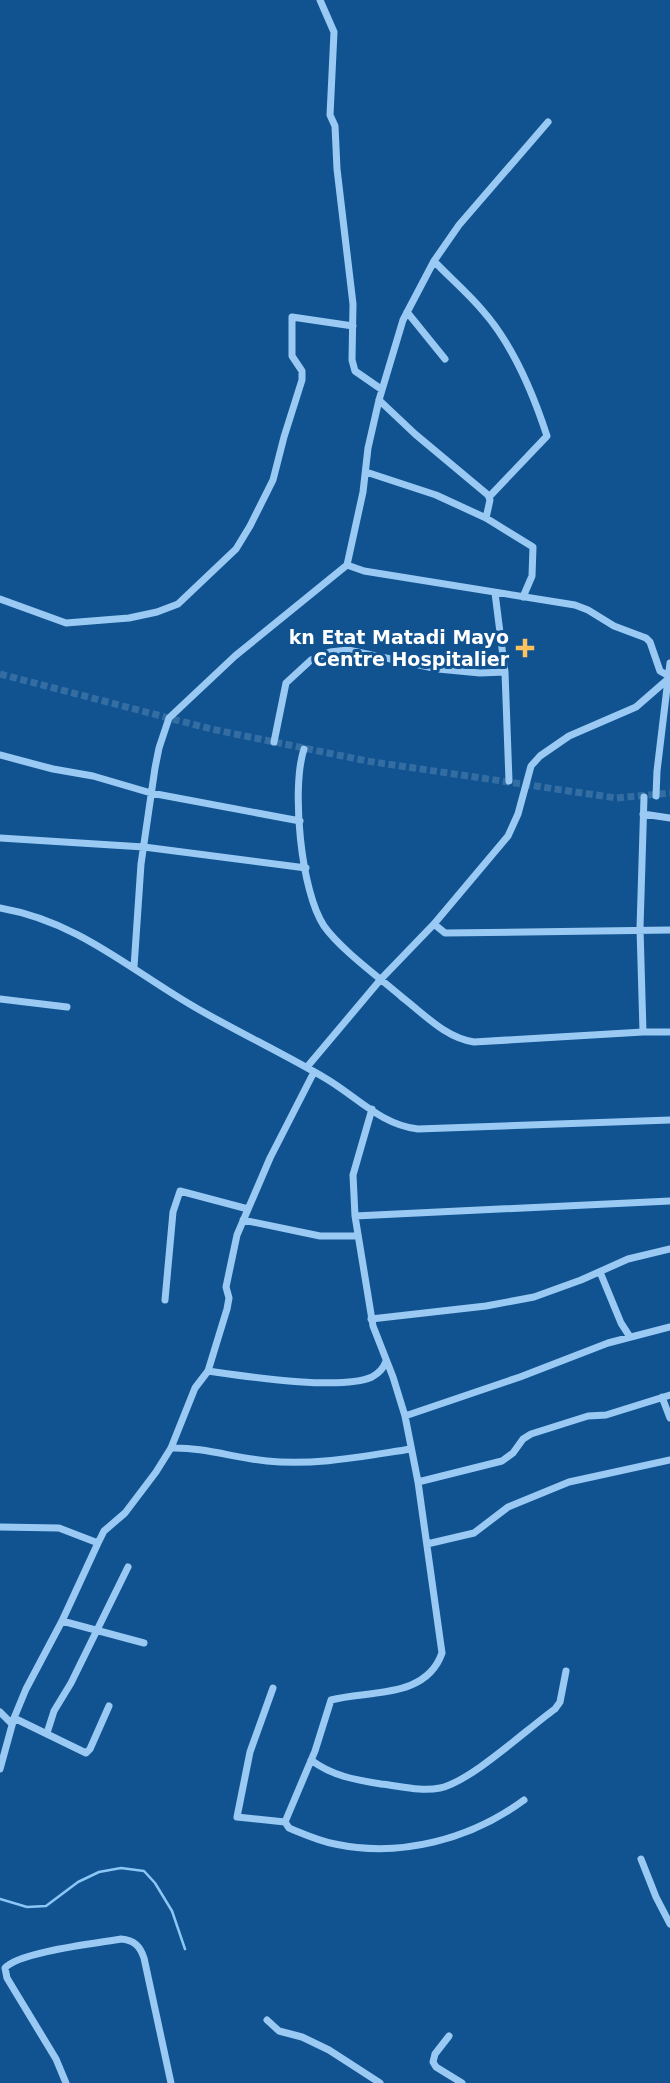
<svg xmlns="http://www.w3.org/2000/svg" width="670" height="2083" viewBox="0 0 670 2083" font-family="'DejaVu Sans',sans-serif">
  <rect width="100%" height="100%" fill="#105390"/>
  <g fill="none" stroke-linecap="round" stroke-linejoin="round">
    <!-- stream -->
    <path stroke="#8bc6f6" stroke-width="2.5" d="M0 1899 27 1907 46 1906 78 1882 99 1872 121 1868 144 1871 155 1883 172 1911 185 1949"/>
    <!-- minor-tunnel -->
    <path stroke="#346da1" stroke-width="7" stroke-dasharray="7 3.5" stroke-linecap="butt" d="M0 674 211 729 367 761 616 798 670 793"/>
    <!-- minor -->
    <path stroke="#9acaf3" stroke-width="7" d="M320 0 334 32 330 115 335 126 337 169 353 304 352 360 355 371 381 389
      M434 261C450 278 468 293 483 311 513 345 533 393 547 436L489 497
      M407 312 445 359
      M379 400 415 434 488 495 490 500 486 518 533 547 532 576 523 597
      M366 472 436 495 486 518
      M347 565 364 571 575 605 588 610 614 626 646 638 650 642 660 671 667 675
      M495 593 505 672 509 781
      M0 599 66 623 129 618 157 612 178 604 236 549 250 526 273 480 284 437 302 380V371L292 356V317L353 326
      M274 742 286 683 311 660 330 652 348 650 438 669 480 673 505 672
      M304 749C291 788 301 892 324 926 341 950 380 978 403 998 425 1015 446 1038 474 1042L643 1032H670
      M0 755 53 769 93 776 151 793 300 821
      M656 796 657 771 670 663
      M643 814 670 818
      M0 838 144 847 306 868
      M0 908C80 922 131 971 198 1009 240 1033 284 1054 325 1078 356 1096 381 1125 418 1129L670 1120
      M434 924 445 933 670 930
      M134 967 141 864 155 768 159 748 169 718 235 656 347 565 363 492 368 448 379 400 403 320 434 261 459 225 548 122
      M0 999 67 1007
      M643 1032 640 928 644 797
      M307 1067 381 979 434 924 508 836 518 814 531 766 540 756 569 736 636 707 667 680
      M355 1216 670 1201
      M243 1220 320 1236H357
      M600 1272 621 1323 630 1337
      M165 1300 173 1212 180 1191 248 1209
      M371 1319 486 1306 534 1297 581 1280 628 1259 670 1249
      M208 1371C244 1376 340 1391 372 1377 379 1373 384 1368 386 1361
      M662 1397 670 1418
      M405 1416 520 1377 608 1343 670 1327
      M171 1448C203 1447 235 1458 267 1461 315 1466 364 1456 411 1449
      M418 1482 502 1461 513 1453 523 1439 531 1434 588 1416 606 1415 670 1395
      M0 1527 59 1528 98 1543
      M427 1544 474 1533 508 1507 569 1482 670 1460
      M62 1621 144 1643
      M273 1688 250 1752 237 1817 285 1822 289 1828C304 1834 319 1841 335 1844 401 1858 471 1839 524 1800
      M0 1712 12 1724
      M14 1718 86 1753 90 1749 109 1706
      M47 1733 54 1711 71 1683 128 1567
      M311 1760C332 1776 356 1780 381 1784 400 1786 421 1792 440 1788 470 1782 527 1729 555 1709L560 1702 566 1671
      M0 1769 14 1718 26 1689 62 1621 98 1543 104 1531 125 1513 156 1472 171 1448 195 1388 208 1371 227 1309 229 1298 226 1287 237 1235 270 1158 314 1072
      M285 1822 315 1751 331 1700C369 1690 426 1699 442 1653L418 1482 405 1416 393 1377 373 1326 355 1216 353 1175 372 1109
      M641 1859 656 1897 670 1924
      M267 2020 279 2031 302 2037 329 2050 380 2083
      M449 2036 435 2054 433 2062 436 2067 462 2083
      M66 2083 56 2059 7 1978 5 1968C18 1952 98 1943 121 1939 134 1940 140 1946 144 1958L171 2083"/>
  </g>
  <!-- markers -->
  <path fill="#ffc25c" stroke="#105390" stroke-width="2.5" d="M521.5 637.5h7v7h7v7h-7v7h-7v-7h-7v-7h7z"/>
  <g text-anchor="middle" stroke-width="6" stroke-linejoin="round" paint-order="stroke">
    <!-- poi labels -->
    <g font-size="19" font-weight="bold" fill="#fff" stroke="#105390" text-anchor="end">
      <text x="509" y="644">kn Etat Matadi Mayo<tspan x="509" dy="22">Centre Hospitalier</tspan></text>
    </g>
  </g>
</svg>
